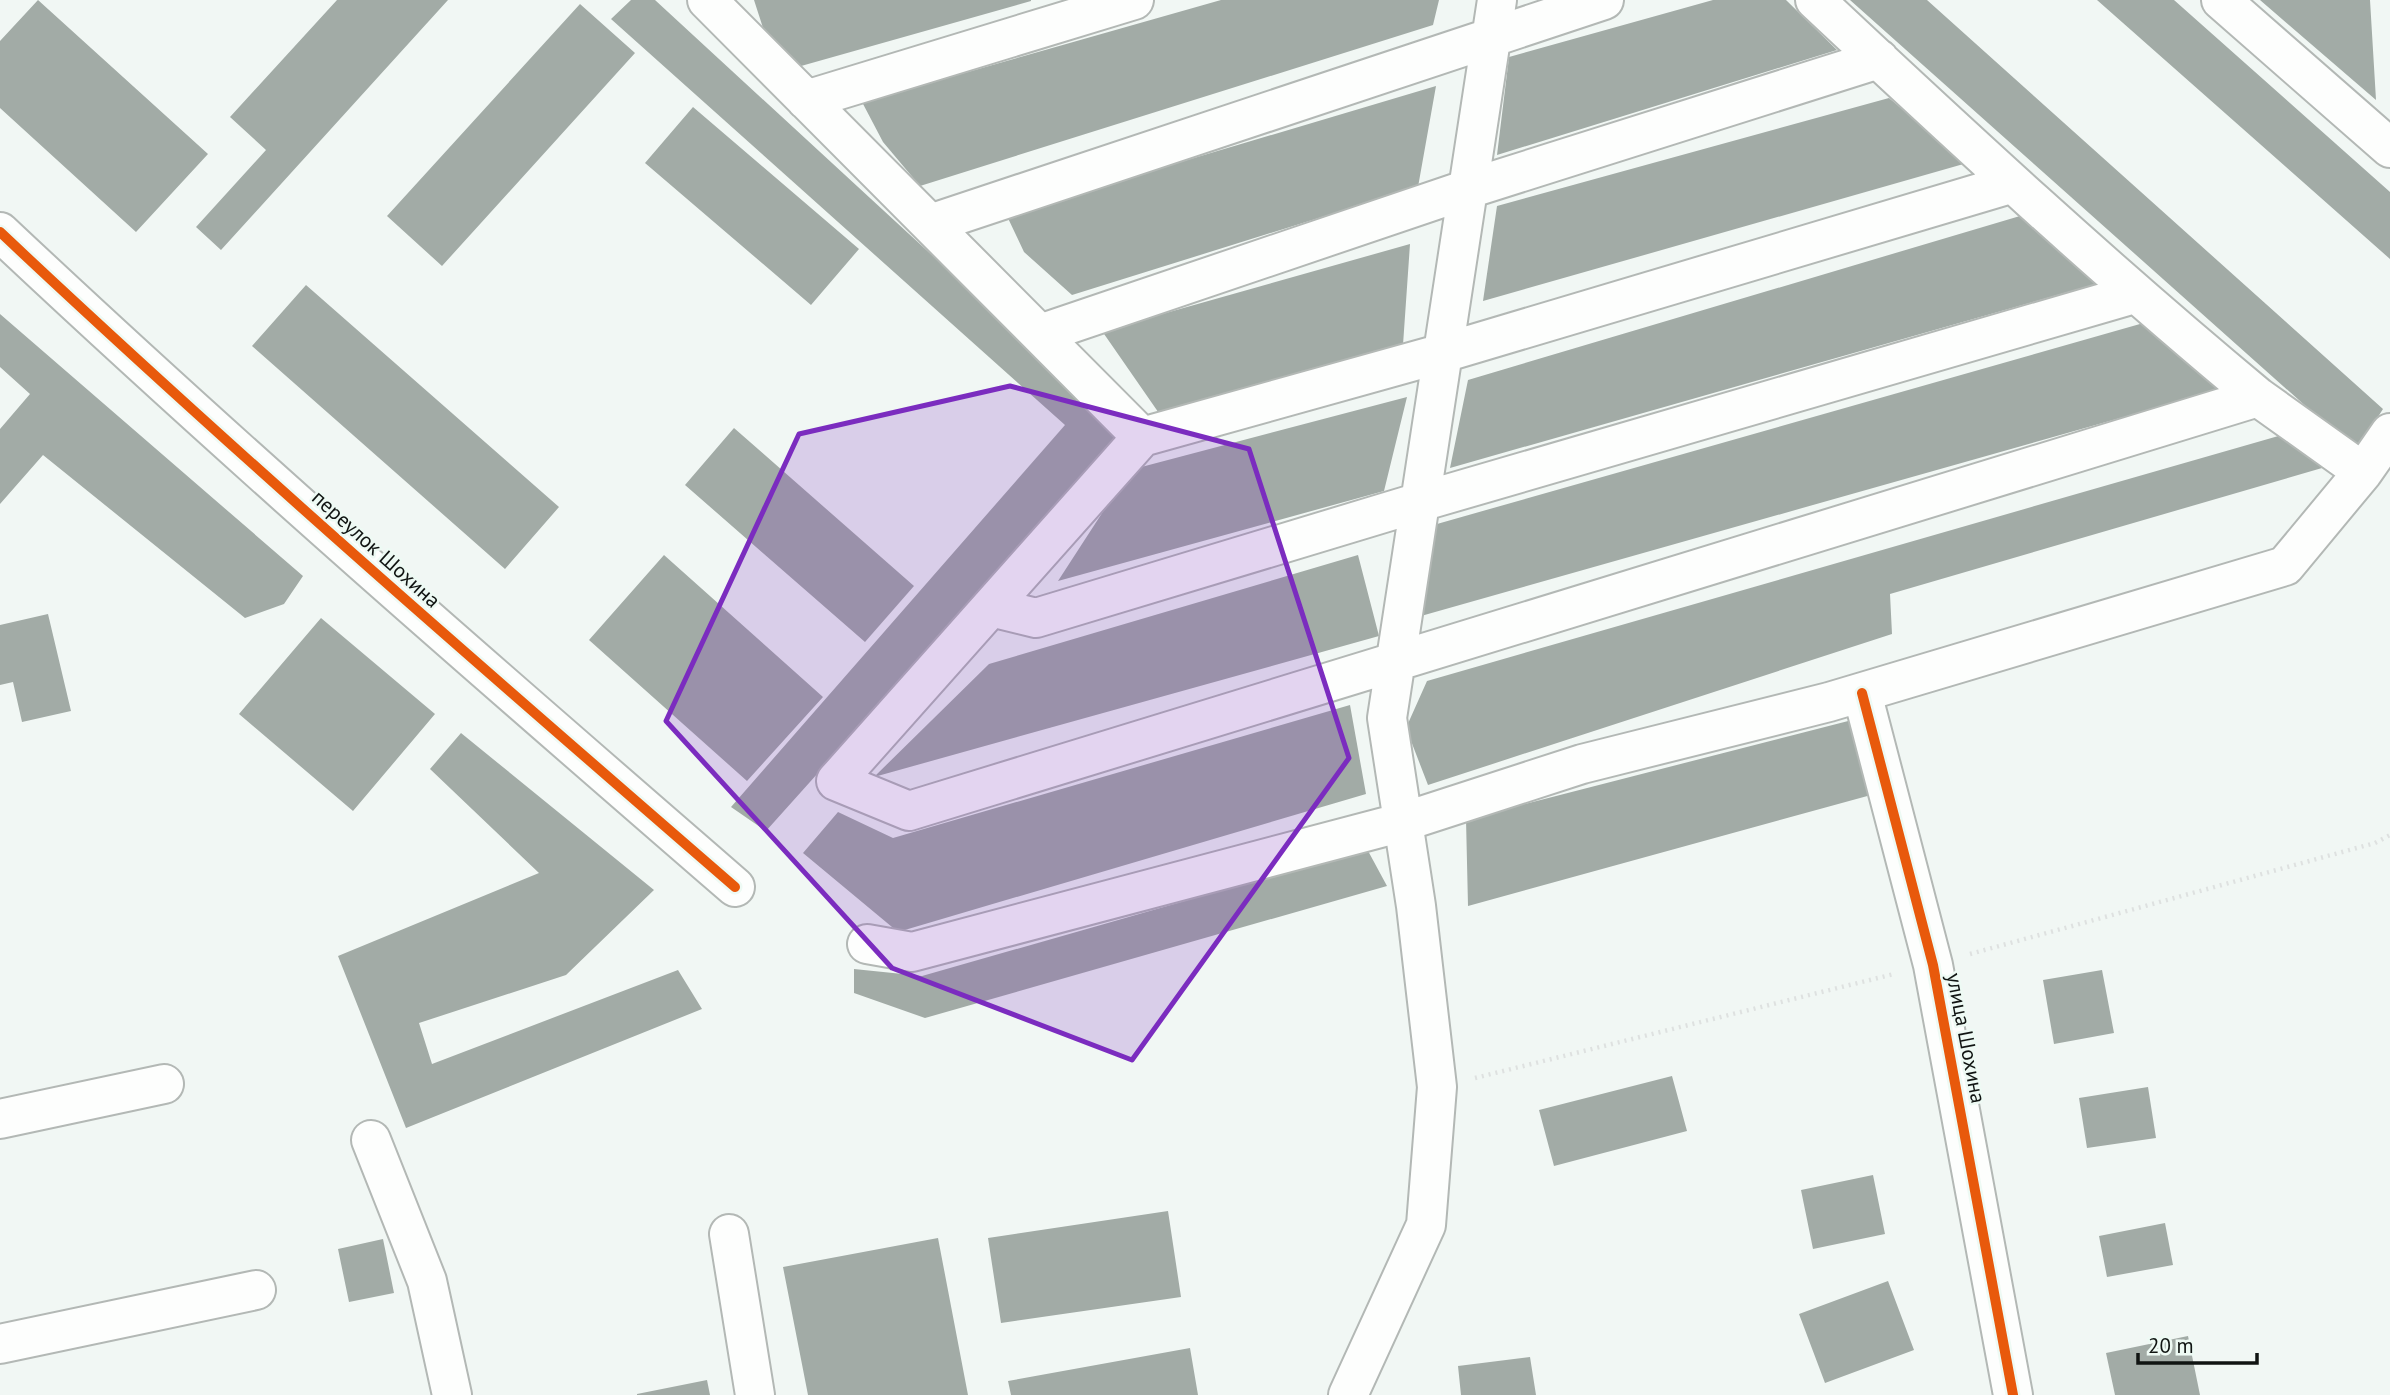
<svg xmlns="http://www.w3.org/2000/svg" width="2390" height="1395" viewBox="0 0 2390 1395" font-family="'PT Sans',sans-serif">
  <rect width="100%" height="100%" fill="#f1f7f4"/>
  <!-- building -->
  <path fill="#a2aba6" d="M38 0 208 154 136 232 0 108V41Z
    M337 0H448L221 250 196 227 266 150 230 117Z
    M631 0H655L1124 432 766 831 731 807 1065 425 611 19Z
    M754 0H1031V1L794 68 764 31Z
    M1221 0H1439L1433 25 920 186 883 142 862 102Z
    M1713 0H1786L1837 50 1497 155 1509 57Z
    M1850 0H1927L2383 409 2356 451Z
    M2097 0H2174L2390 192V259Z
    M2260 0H2370L2376 100Z
    M580 4 635 53 442 266 387 216Z
    M1436 86 1418 187 1072 295 1024 252 1006 214Z
    M1889 98 1967 163 1483 301 1497 206Z
    M693 107 859 249 811 305 645 163Z
    M2020 216 2096 284 1450 468 1468 380Z
    M1410 244 1403 345 1163 419 1102 331Z
    M306 285 559 507 505 569 252 346Z
    M0 314 303 576 284 604 245 618 43 455 0 504V429L30 394 0 367Z
    M2147 322 2219 390 1421 616 1437 524Z
    M1407 397 1384 491 1058 581 1130 470Z
    M734 428 914 586 865 642 685 485Z
    M2299 430 2322 468 1890 594 1892 634 1428 785 1406 728 1427 681Z
    M664 555 823 697 747 781 589 640Z
    M1358 555 1379 636 874 777 989 664Z
    M48 614 71 711 22 722 13 682 0 685V625Z
    M321 618 435 714 353 811 239 714Z
    M1350 705 1366 794 898 932 803 853 838 812 893 838Z
    M1856 719 1871 795 1468 906 1466 819Z
    M461 733 654 890 566 975 419 1023 432 1064 678 970 702 1009 406 1128 338 956 539 873 430 769Z
    M1367 849 1387 886 925 1018 854 993V969L922 976Z
    M2102 970 2114 1033 2054 1044 2043 980Z
    M1672 1076 1687 1131 1554 1166 1539 1110Z
    M2148 1087 2156 1138 2087 1148 2079 1098Z
    M1873 1175 1885 1234 1813 1249 1801 1190Z
    M1168 1211 1181 1297 1001 1323 988 1238Z
    M2165 1223 2173 1265 2107 1277 2099 1236Z
    M938 1238 968 1395H808L783 1267Z
    M383 1239 394 1293 349 1302 338 1249Z
    M1888 1281 1914 1350 1825 1383 1799 1314Z
    M2188 1336 2200 1395H2115L2106 1353Z
    M1190 1348 1198 1395H1011L1008 1381Z
    M1530 1357 1536 1395H1461L1458 1366Z
    M707 1380 710 1395H637V1394Z"/>
  <g fill="none" stroke-linecap="round" stroke-linejoin="round">
    <!-- minor casing -->
    <g stroke="#b3b8b5" stroke-width="42">
      <path id="minor" d="M707 0 1142 437 836 781 909 811 2258 397C2105 270 1960 136 1815 0
        M2221 0 2390 148
        M806 100 1134 0
        M930 224 1604 0
        M0 232C239 457 487 672 735 887
        M1040 334 1468 189 1879 59
        M1142 437 1443 353 2010 184
        M2363 472 2390 433
        M991 607 1036 618 1420 502 2134 294
        M1862 693 1933 965 2013 1395
        M867 944 912 952 1403 822 1582 764 1829 702 2285 566 2363 472 2258 397
        M0 1119 164 1084
        M371 1140 427 1281 452 1395
        M729 1234 755 1395
        M0 1344 256 1290
        M1348 1395 1426 1225 1437 1087 1416 906 1387 718 1497 0"/>
    </g>
    <!-- path -->
    <path stroke="#dee1e0" stroke-width="4.5" stroke-dasharray="2 5" stroke-linecap="butt" d="M1970 954 2375 843 2390 835
      M1475 1078 1894 974"/>
    <!-- minor -->
    <use href="#minor" stroke="#fdfefd" stroke-width="38"/>
    <!-- cycleway casing -->
    <g stroke="#eefaf4" stroke-width="15">
      <path id="cycleway" d="M0 232C239 457 487 672 735 887
        M1862 693 1933 965 2013 1395"/>
    </g>
    <!-- cycleway -->
    <use href="#cycleway" stroke="#e8590c" stroke-width="10"/>
  </g>
  <!-- marked area -->
  <path fill="#7b2cbf" fill-opacity="0.2" stroke="#7b2cbf" stroke-width="5" stroke-linejoin="round" d="M1010 386 1249 449 1349 758 1132 1060 892 968 666 721 799 434Z"/>
  <g text-anchor="middle" stroke-width="5" stroke-linejoin="round" paint-order="stroke">
    <!-- street labels -->
    <g font-size="21" fill="#101412" stroke="#eefaf4">
      <text transform="translate(376 549) rotate(42)" y="7">переулок Шохина</text>
      <text transform="translate(1966 1038) rotate(79)" y="7">улица Шохина</text>
    </g>
  </g>
  <!-- scale -->
  <path d="M2138 1353v10h119v-10" fill="none" stroke="#101412" stroke-width="3.5"/>
  <text x="2148" y="1353" font-size="21" fill="#101412" stroke="#eefaf4" stroke-width="5" paint-order="stroke">20 m</text>
</svg>
